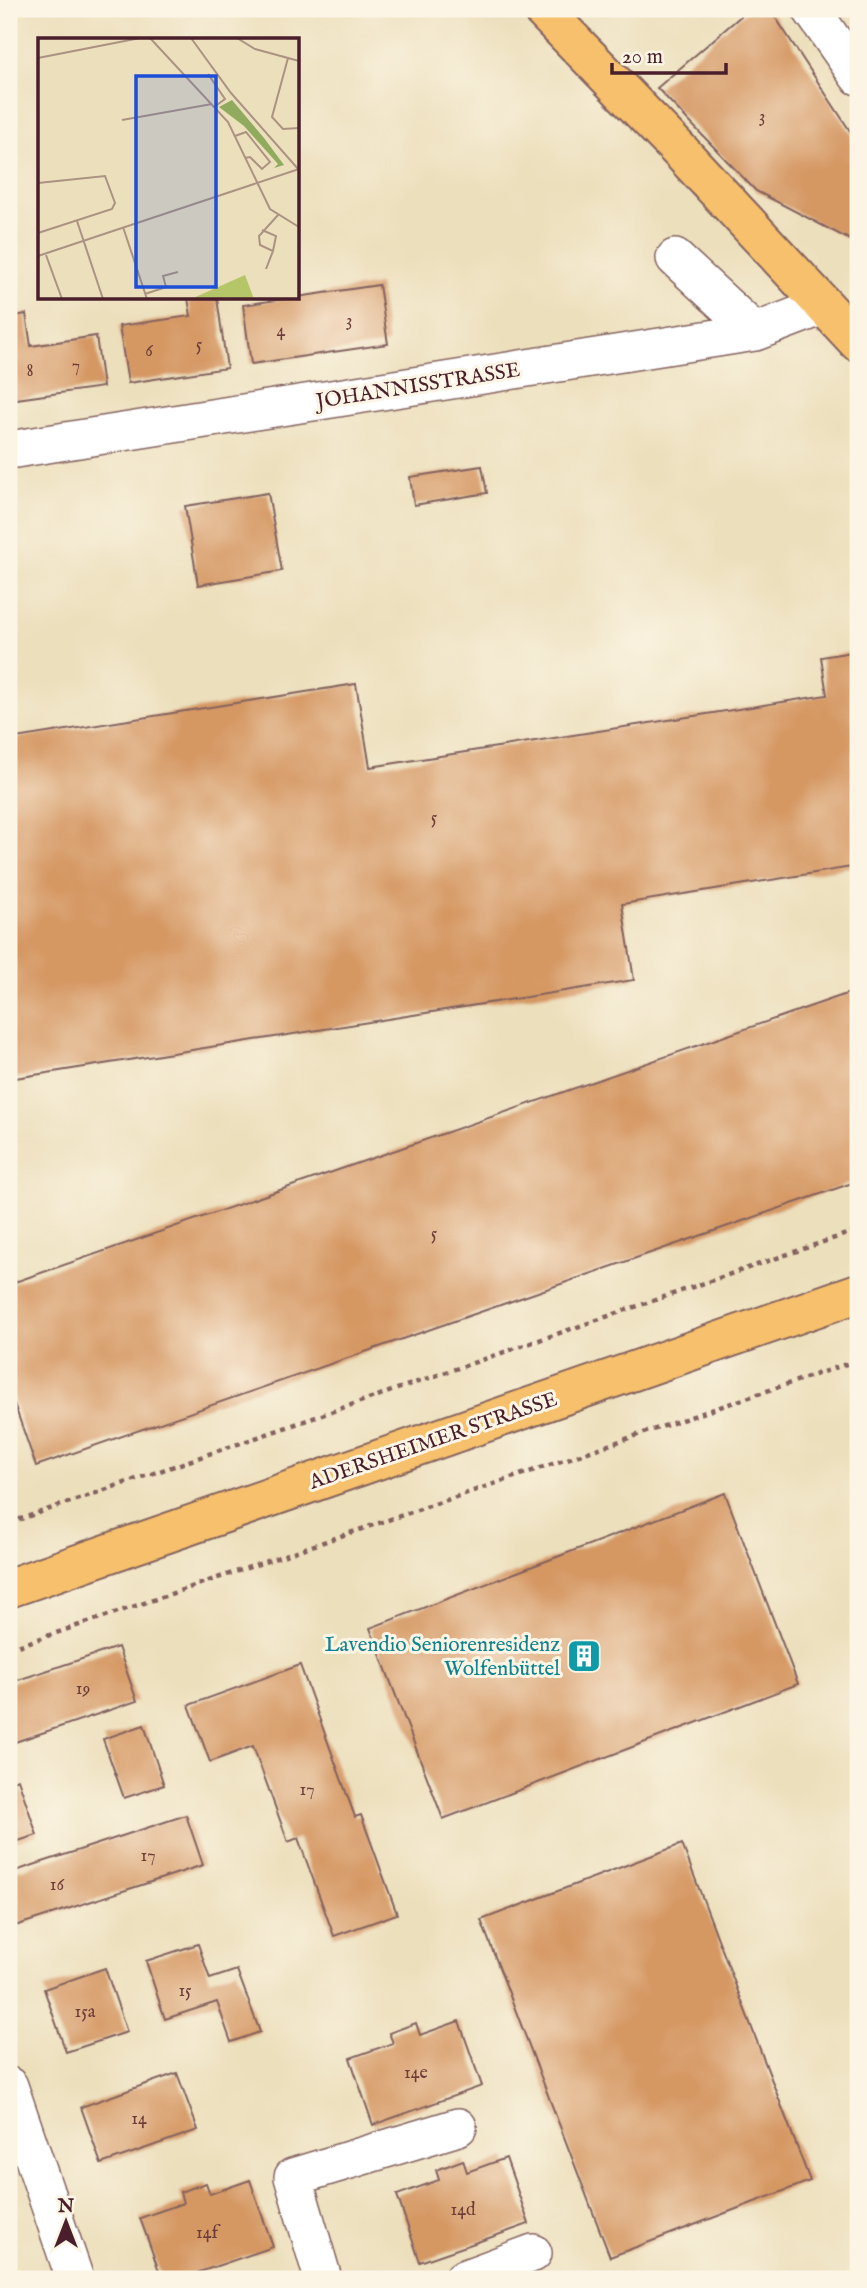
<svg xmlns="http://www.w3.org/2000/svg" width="867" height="2288" viewBox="0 0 867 2288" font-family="'IM FELL English',serif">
  <rect width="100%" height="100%" fill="#fcf5e5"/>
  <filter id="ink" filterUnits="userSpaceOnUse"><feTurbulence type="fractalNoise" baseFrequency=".0143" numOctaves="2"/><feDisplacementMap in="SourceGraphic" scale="14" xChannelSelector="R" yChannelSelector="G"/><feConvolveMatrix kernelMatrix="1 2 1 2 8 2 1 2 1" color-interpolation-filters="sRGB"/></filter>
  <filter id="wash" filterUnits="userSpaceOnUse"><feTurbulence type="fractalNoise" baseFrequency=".00686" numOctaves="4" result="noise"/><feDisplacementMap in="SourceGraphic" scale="28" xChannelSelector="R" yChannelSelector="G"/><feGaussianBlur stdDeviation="1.57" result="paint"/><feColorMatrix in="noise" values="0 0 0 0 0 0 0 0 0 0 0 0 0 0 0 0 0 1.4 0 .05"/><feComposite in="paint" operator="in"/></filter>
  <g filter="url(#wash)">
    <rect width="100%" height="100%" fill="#ecdfbc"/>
    <g id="blocks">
      <!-- building -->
      <path fill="#d59863" d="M749 9H770L858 143V244L756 191 657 88Z
        M379 285 388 344 251 364 243 305Z
        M188 298H217L227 368 128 383 119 326 191 316Z
        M26 314 31 346 96 336 103 387 9 400V317Z
        M482 466 487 493 414 505 410 477Z
        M268 493 282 571 198 585 185 506Z
        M858 651V866L622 904 634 980 9 1079V739L356 684 370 767 827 695 821 657Z
        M858 990V1181L36 1466 9 1389V1284Z
        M725 1493 798 1684 443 1819 370 1628Z
        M118 1647 137 1701 9 1744V1683Z
        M300 1665 355 1817 361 1815 397 1914 334 1936 298 1838 288 1842 253 1746 210 1762 189 1705Z
        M144 1725 164 1785 124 1798 103 1739Z
        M18 1779 37 1835 9 1844V1782Z
        M186 1815 203 1865 15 1926 9 1906V1873Z
        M682 1844 810 2181 610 2257 481 1920Z
        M198 1944 210 1979 237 1970 260 2032 231 2042 217 2002 165 2019 146 1961Z
        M105 1968 127 2032 66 2052 44 1989Z
        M459 2021 482 2086 373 2125 350 2058 393 2043 389 2033 416 2023 420 2035Z
        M177 2073 198 2130 101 2164 81 2107Z
        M506 2158 529 2224 420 2262 397 2195 439 2180 436 2170 463 2160 467 2172Z
        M250 2180 273 2247 179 2279H162L140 2218 183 2203 180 2192 206 2183 210 2194Z"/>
    </g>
  </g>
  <g filter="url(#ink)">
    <use href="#blocks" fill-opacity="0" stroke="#83625e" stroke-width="2"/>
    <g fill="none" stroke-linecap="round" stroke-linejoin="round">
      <!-- minor casing -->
      <g stroke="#83625e" stroke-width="40">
        <path id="minor" d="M811 9 858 76
          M675 258 755 332
          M9 450 755 332 823 306
          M9 2086 75 2279
          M323 2279 293 2177 458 2127
          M463 2279 533 2253"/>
      </g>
      <!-- major casing -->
      <g stroke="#83625e" stroke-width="42">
        <path id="major" d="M542 9 682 153 858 342
          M9 1588 858 1293"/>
      </g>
      <!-- path -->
      <path stroke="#83625e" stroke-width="4.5" stroke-dasharray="5 5" stroke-linecap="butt" d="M9 1523 858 1230
        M9 1649 858 1360"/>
      <!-- minor -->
      <use href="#minor" stroke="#fff" stroke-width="37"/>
      <!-- major -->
      <use href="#major" stroke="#f7c06c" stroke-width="38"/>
    </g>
  </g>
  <!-- icons -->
  <defs>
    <g id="building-square" transform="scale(1.75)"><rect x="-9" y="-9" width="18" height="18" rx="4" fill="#0f9aa8" stroke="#fcf5e5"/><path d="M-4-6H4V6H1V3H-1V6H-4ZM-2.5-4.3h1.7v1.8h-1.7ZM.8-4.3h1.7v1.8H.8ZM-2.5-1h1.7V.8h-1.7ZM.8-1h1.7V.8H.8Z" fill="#fff"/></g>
  </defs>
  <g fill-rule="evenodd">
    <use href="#building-square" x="584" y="1656"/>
  </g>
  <g text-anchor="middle" stroke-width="6" stroke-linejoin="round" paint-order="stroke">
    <!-- number labels -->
    <g font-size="18" fill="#6d3d39">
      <text x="762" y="122">3</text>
      <text x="349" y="326">3</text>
      <text x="281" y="336">4</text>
      <text x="199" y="350">5</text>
      <text x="149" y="356">6</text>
      <text x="76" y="371">7</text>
      <text x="30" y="376">8</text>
      <text x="434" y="823">5</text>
      <text x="434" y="1239">5</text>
      <text x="83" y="1694">19</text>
      <text x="307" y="1795">17</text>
      <text x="148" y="1861">17</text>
      <text x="57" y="1890">16</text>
      <text x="185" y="1996">15</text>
      <text x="85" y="2017">15a</text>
      <text x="416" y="2078">14e</text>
      <text x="139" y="2124">14</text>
      <text x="463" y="2215">14d</text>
      <text x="207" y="2238">14f</text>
    </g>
    <!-- street labels -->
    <g font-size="21" fill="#4a1f2b" stroke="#fcf5e5">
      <text transform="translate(418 385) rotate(-9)" y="7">JOHANNISSTRASSE</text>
      <text transform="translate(433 1440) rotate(-19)" y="7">ADERSHEIMER STRASSE</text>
    </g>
    <!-- culture labels -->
    <g font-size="21" fill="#0d838f" stroke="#fcf5e5" text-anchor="end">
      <text x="560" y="1651">Lavendio Seniorenresidenz<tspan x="560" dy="24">Wolfenbüttel</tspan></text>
    </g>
  </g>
  <!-- overview -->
  <g transform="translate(38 38)">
    <rect width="261" height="261" fill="#ecdfbc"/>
    <path d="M207 237 216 261H153Z" fill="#b5c669"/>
    <path d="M194 62 226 100 246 127 236 130 240 126 206 88 181 69Z" fill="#90ab5d"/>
    <path fill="none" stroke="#ab9282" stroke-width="2" d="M112 0 190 84 232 171 261 189M153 0 193 55 261 132M199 0 217 11 261 23M0 20 102 0M250 20 234 79 245 91 261 90M170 36 187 61 176 69M84 82 174 66M197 98 208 94 232 124 224 131 212 119 207 120M0 145 67 138 77 165 74 171 0 195M39 183 65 261M85 189 109 261M224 192 238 198 235 213M8 217 24 261M0 218 261 131M228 231 235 213 222 207 221 198 240 177M107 256 128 249 125 238 140 234"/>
    <path fill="#1d4ed8" fill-opacity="0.15" stroke="#1d4ed8" stroke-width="3.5" d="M98 38H178V249H98Z"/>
    <rect width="261" height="261" fill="none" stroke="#4a1f2b" stroke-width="3.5"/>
  </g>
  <!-- margin -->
  <rect width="867" height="2288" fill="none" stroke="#fcf5e5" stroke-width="35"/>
  <!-- north arrow -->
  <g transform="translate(66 2222)" stroke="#fcf5e5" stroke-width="5" paint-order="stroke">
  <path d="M0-5L12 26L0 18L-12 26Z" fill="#4a1f2b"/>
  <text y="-10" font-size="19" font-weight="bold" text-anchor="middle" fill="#4a1f2b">N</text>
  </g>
  <!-- scale -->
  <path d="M612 63v10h114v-10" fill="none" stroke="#4a1f2b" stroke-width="3.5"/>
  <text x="622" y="63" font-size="21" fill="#4a1f2b" stroke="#fcf5e5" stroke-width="5" paint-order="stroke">20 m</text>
</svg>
